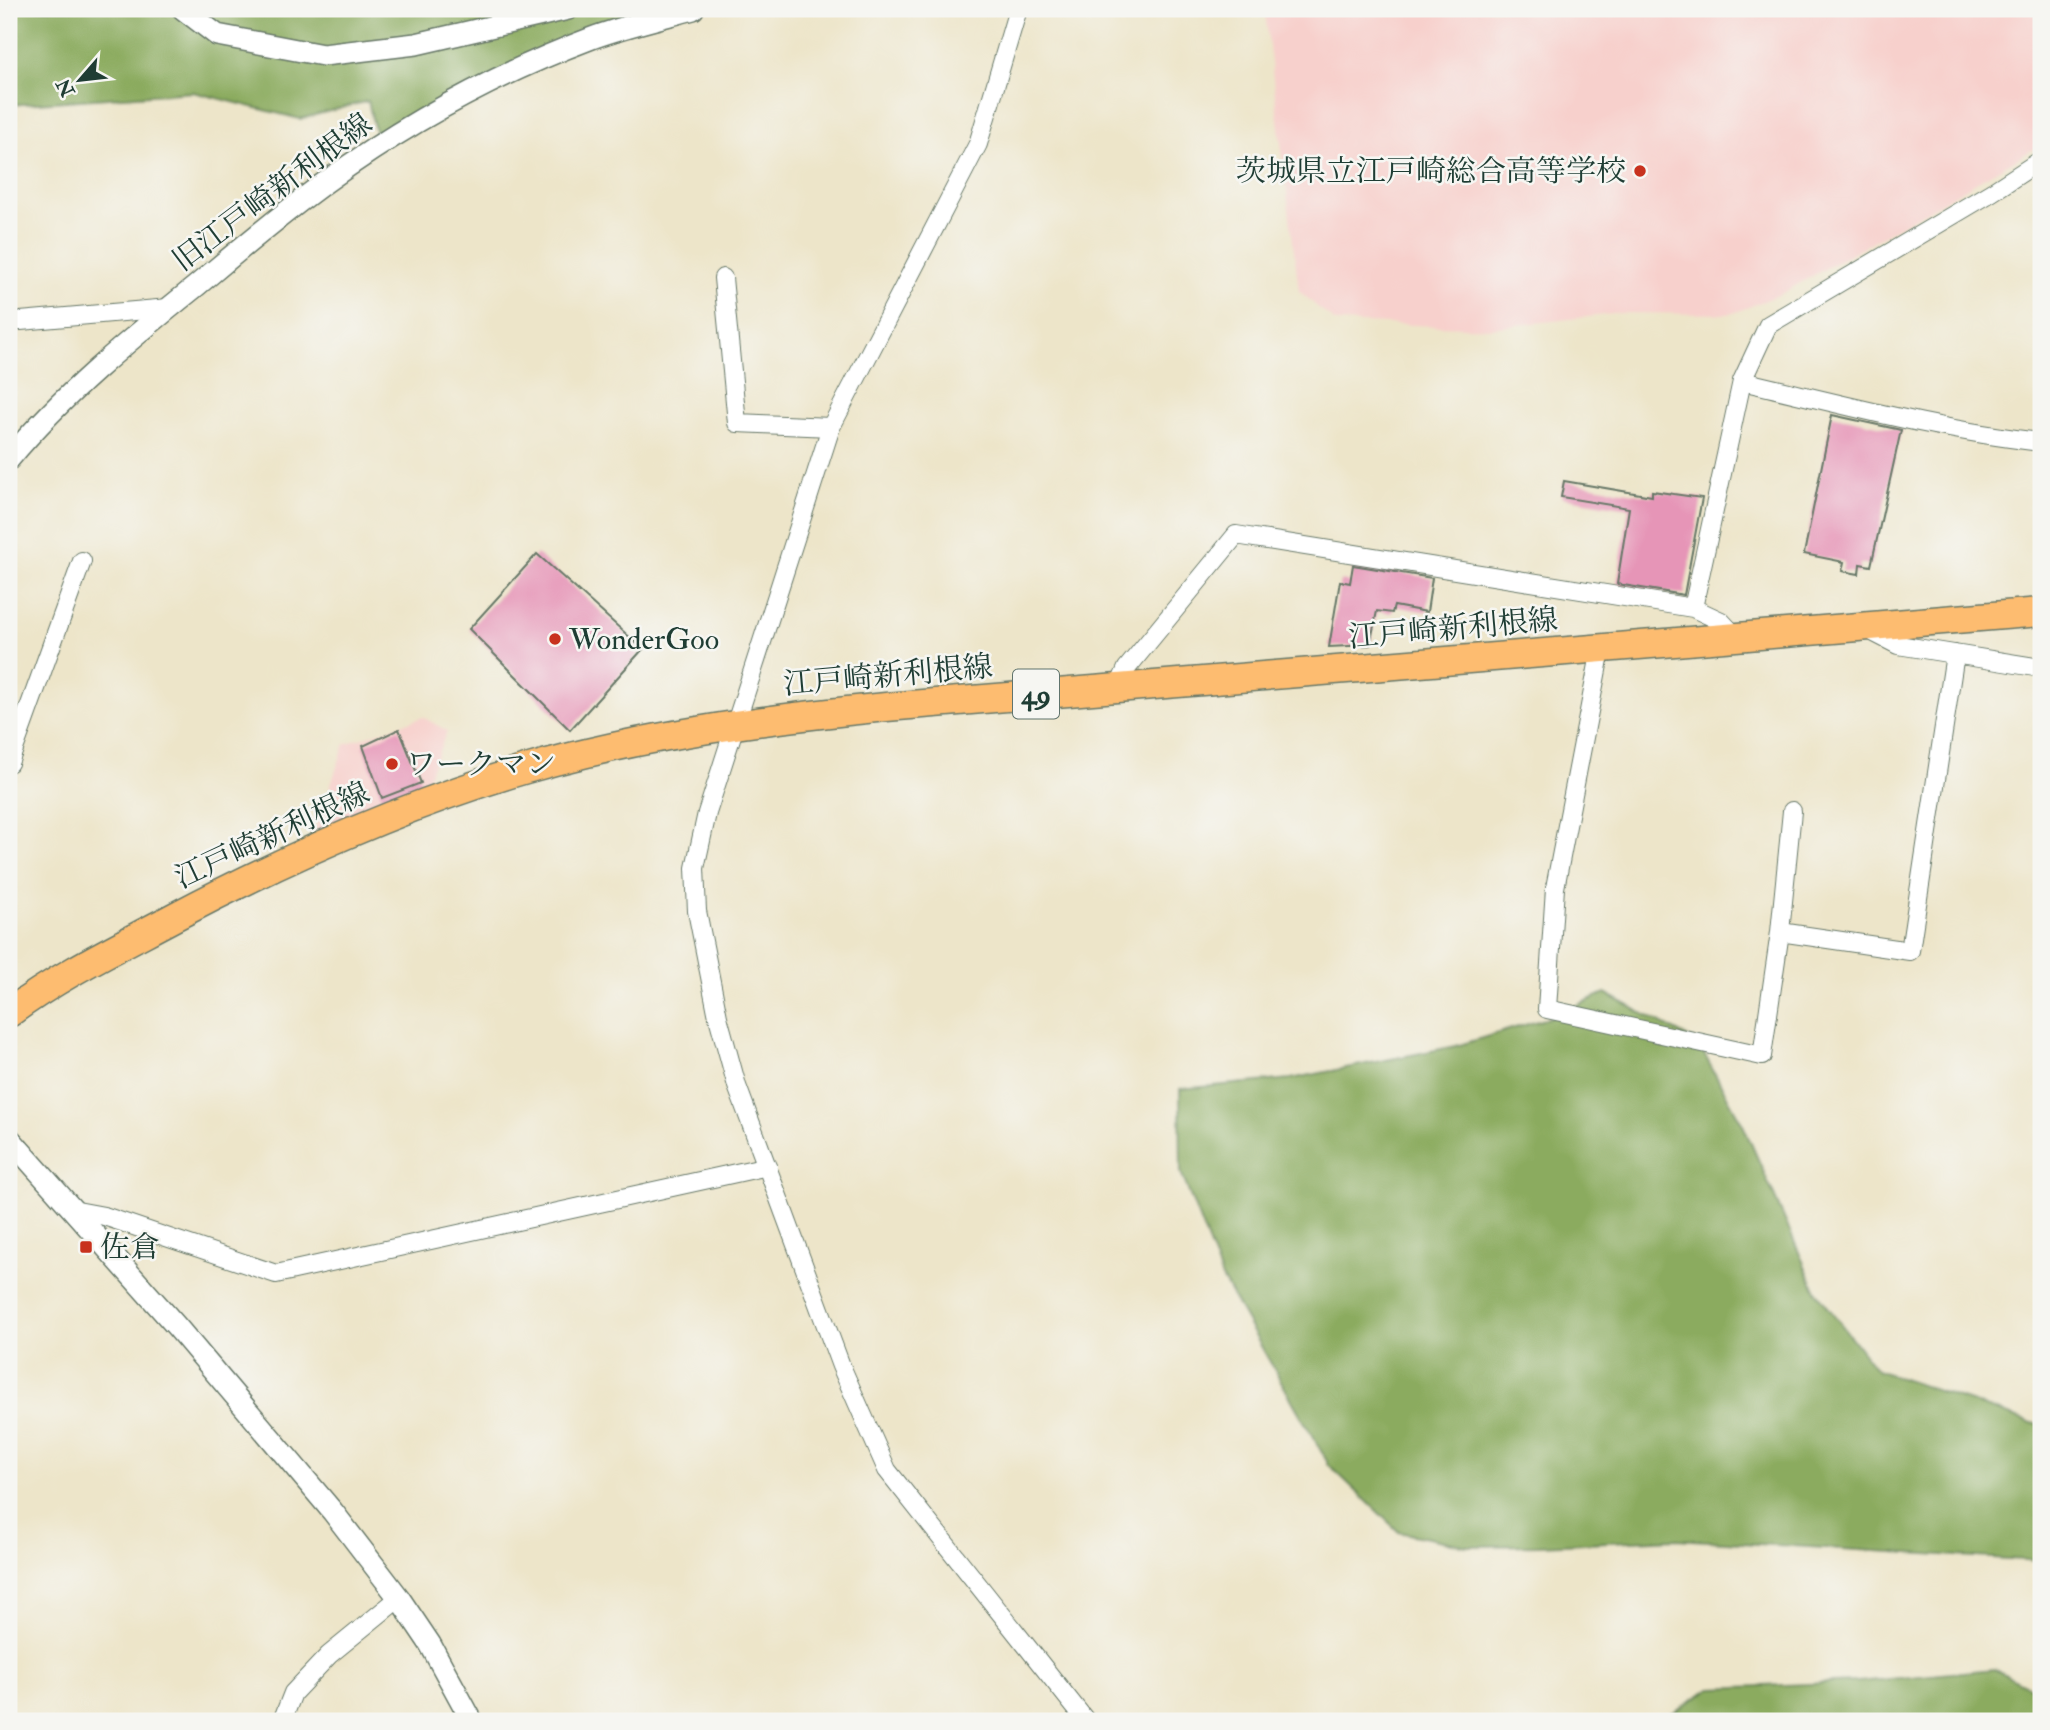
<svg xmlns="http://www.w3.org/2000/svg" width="2050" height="1730" viewBox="0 0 2050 1730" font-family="'IM FELL Double Pica','Noto Serif JP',serif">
  <rect width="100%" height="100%" fill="#f6f6f2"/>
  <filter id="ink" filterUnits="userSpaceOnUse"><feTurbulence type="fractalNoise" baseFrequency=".0143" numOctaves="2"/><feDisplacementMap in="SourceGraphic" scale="14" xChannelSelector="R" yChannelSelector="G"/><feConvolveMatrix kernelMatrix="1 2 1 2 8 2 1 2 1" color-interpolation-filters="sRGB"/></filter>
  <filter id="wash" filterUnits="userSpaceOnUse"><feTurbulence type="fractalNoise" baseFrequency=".00686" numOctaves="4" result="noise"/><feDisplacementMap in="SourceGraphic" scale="28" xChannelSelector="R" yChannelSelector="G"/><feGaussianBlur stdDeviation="1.57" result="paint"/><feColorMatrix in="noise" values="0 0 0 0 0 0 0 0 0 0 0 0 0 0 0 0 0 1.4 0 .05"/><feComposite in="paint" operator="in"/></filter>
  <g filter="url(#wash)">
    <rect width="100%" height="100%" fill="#ede5c9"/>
    <!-- built -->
    <path fill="#f7d0cc" d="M1285 9H2041V145L1781 294 1731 314 1622 313 1491 328 1335 322 1299 291 1265 13Z
      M423 717 447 731 423 791 314 832 345 744Z"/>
    <!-- forest -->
    <path fill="#8bab5f" stroke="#55744a" stroke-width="2" d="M9 9H668L376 135 368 101 300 119 193 92 9 105Z
      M1605 993 1698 1043 1743 1125 1816 1291 1876 1370 2041 1426V1561L1676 1539 1539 1545 1467 1546 1399 1532 1329 1465 1222 1278 1181 1172 1180 1089 1291 1079 1456 1046 1551 1017Z
      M1994 1669 2041 1692V1721H1660L1711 1688 1857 1682Z"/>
    <g id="blocks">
      <!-- building -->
      <path fill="#e695b7" d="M1832 415 1901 430 1871 566 1860 564 1859 574 1842 571 1844 562 1804 554Z
        M1564 481 1652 496V491L1702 498 1684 595 1617 584 1629 508 1561 497Z
        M537 554 643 649 570 730 469 629Z
        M1353 565 1432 578 1427 612 1394 606 1392 613 1377 611 1370 645 1329 647 1340 581 1350 583Z
        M399 729 421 783 382 798 363 746Z"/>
    </g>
  </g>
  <g filter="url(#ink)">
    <use href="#blocks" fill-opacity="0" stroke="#677868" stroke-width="2"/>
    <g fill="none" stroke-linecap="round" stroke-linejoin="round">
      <!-- minor casing -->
      <g stroke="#677868" stroke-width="20">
        <path id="minor" d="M1018 9 978 144 831 427 707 813 695 868 697 911 718 1017 737 1086 841 1366 887 1470 1086 1721
          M723 278 737 423 831 427
          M9 322 169 308
          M1742 381C1841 404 1940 431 2041 442
          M1865 628 1898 645 2041 668
          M1736 637 1721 621 1693 608 1742 381 1768 325 1992 192 2041 160
          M1601 649 1555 888 1547 1009 1762 1056 1780 932 1792 811
          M1118 688 1127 668 1236 535 1693 608
          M9 763 82 561
          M1780 932 1910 951 1955 654
          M72 1210 104 1216 276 1274 768 1166
          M282 1721 293 1693 329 1655 399 1598"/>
      </g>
      <!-- tertiary casing -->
      <g stroke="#677868" stroke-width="24">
        <path id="tertiary" d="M183 9 217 35 323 55 416 44 568 9
          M9 459C63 394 129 340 195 287 238 251 281 214 327 181 407 123 499 73 592 38 625 26 660 18 693 9
          M9 1138 177 1327 333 1512 399 1598 430 1644 472 1721"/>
      </g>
      <!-- primary casing -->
      <g stroke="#677868" stroke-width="31">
        <path id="primary" d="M9 1013C60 975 118 947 174 917 286 858 404 805 526 769 643 735 765 719 886 707L2041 612"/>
      </g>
      <!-- minor -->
      <use href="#minor" stroke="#fff" stroke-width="18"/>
      <!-- tertiary -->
      <use href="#tertiary" stroke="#fff" stroke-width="21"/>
      <!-- primary -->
      <use href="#primary" stroke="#fdbc70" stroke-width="28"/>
    </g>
  </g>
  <!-- markers -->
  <g fill="#c8321e" stroke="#f6f6f2" stroke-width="2.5">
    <circle cx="1640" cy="171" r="7"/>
    <circle cx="555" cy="639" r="7"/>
    <circle cx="392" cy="764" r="7"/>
    <rect x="79" y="1240" width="14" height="14" rx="3.5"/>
  </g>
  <g text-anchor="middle" stroke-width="5" stroke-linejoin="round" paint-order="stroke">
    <!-- shield labels -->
    <rect fill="#f6f6f2" stroke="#60746d" stroke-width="2" x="1013" y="669.5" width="46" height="49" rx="5"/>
    <g font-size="28" font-weight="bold" fill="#1f3d34">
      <text x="1036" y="704">49</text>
    </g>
    <!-- poi labels -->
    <g font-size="30" fill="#1f3d34" stroke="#f6f6f2" text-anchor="start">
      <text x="1626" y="181" text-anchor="end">茨城県立江戸崎総合高等学校</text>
      <text x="569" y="649">WonderGoo</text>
      <text x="406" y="774">ワークマン</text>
      <text x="100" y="1257">佐倉</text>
    </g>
    <!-- street labels -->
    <g font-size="30" fill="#1f3d34" stroke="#f6f6f2">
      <text transform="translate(272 192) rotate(-37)" y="10">旧江戸崎新利根線</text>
      <text transform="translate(1453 628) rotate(-5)" y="10">江戸崎新利根線</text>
      <text transform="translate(888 675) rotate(-5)" y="10">江戸崎新利根線</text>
      <text transform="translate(272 835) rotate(-25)" y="10">江戸崎新利根線</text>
    </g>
  </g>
  <!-- margin -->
  <rect width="2050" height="1730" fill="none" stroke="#f6f6f2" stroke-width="35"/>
  <!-- north arrow -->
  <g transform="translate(80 80) rotate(242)" stroke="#f6f6f2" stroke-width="5" paint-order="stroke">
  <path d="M0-5L12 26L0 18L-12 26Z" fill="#1f3d34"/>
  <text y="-10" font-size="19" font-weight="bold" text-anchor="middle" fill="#1f3d34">N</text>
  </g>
</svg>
